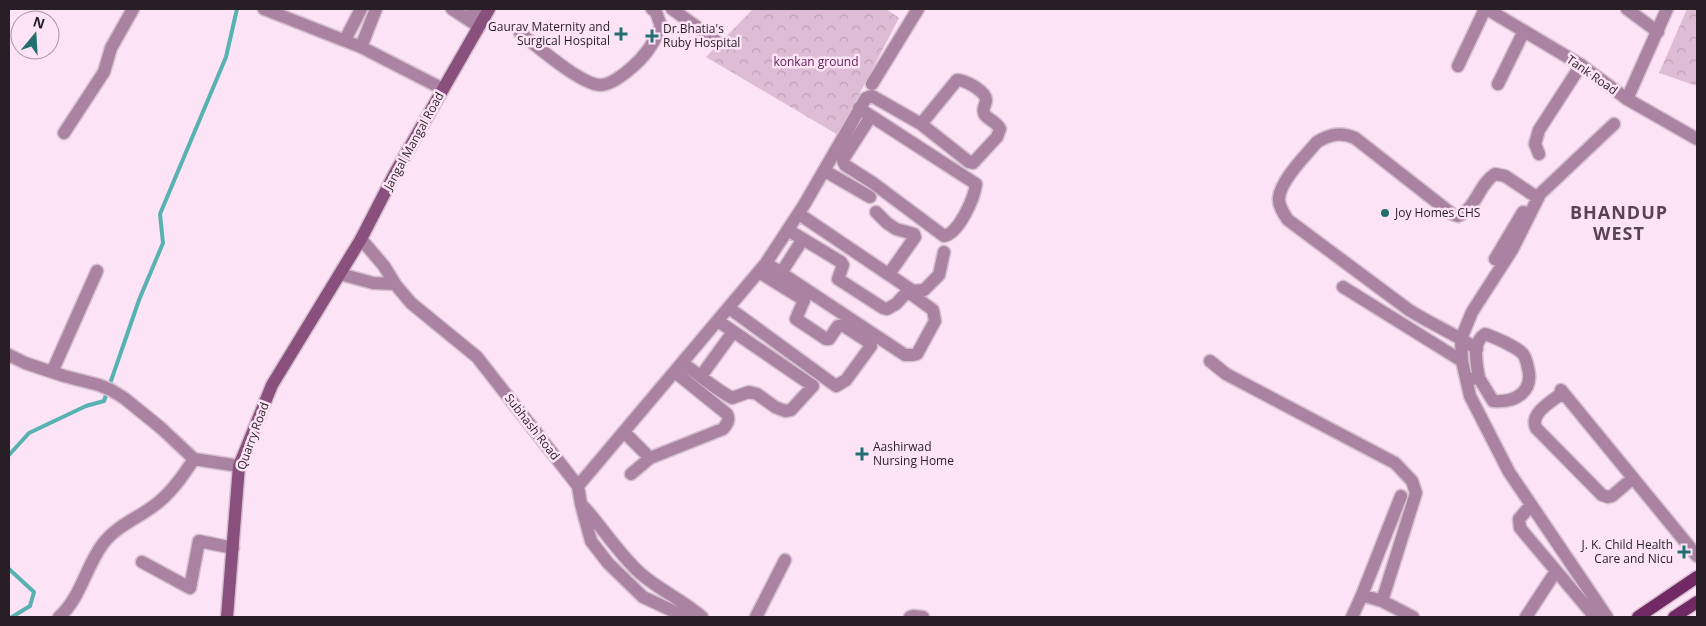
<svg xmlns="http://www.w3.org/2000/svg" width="1706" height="626" viewBox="0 0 1706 626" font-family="'Open Sans',sans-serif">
  <defs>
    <pattern id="park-crowns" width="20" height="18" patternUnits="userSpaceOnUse" patternTransform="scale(1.25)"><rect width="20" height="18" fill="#dfbcd6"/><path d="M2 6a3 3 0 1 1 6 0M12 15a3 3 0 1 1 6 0" fill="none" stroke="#bfa1b8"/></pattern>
  </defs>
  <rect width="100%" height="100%" fill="#fce3f5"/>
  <!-- park -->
  <path fill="url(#park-crowns)" d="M753 9H886L899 18 838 135 706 57Z
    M1687 9H1697V86L1659 73Z"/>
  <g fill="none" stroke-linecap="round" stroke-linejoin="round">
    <!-- stream -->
    <path stroke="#58b2b1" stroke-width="4" d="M9 455 29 433 86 406 104 401 139 300 163 243 160 214 226 57 237 9
      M9 569 34 592 30 606 12 617"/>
    <!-- minor casing -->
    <g stroke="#d6c0d0" stroke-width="15">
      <path id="minor" d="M264 9 361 47 443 89
        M452 9 478 26
        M472 9 485 16
        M672 9 715 40
        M1627 9 1658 32
        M520 33C537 46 580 84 600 85 611 85 623 75 630 69 645 57 654 44 661 26L656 12 652 9
        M345 40 361 9
        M361 47 376 9
        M1458 66 1485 9
        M957 80C965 80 986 91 986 100 986 105 981 110 985 115 990 121 997 122 1000 129L997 137 973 163 969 162 921 124Z
        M872 84 918 9
        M1498 84 1524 31
        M1627 99 1667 9
        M859 108 871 116 976 184C974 199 959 233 944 236L873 183 845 165 843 161 844 158 871 116
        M64 133 104 72 111 48 133 9
        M1539 154 1535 144 1539 130 1581 65
        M825 171 870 197
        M876 212 887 223 896 229 914 234 915 237 889 274
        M799 214 913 291 924 290 939 275 944 252
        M361 239 384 266 395 284 411 303 477 357 578 486 581 504 591 541 608 563 643 597 686 617
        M1495 259 1523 212
        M766 263 905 355H912L917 354 935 321 933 310 911 294 906 293 896 304 887 309 883 308 838 279 843 265 841 262 788 230
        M781 273 803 239
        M340 274 373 283 395 284
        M1343 287 1462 361
        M729 308 836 386 846 380 871 346 870 343 844 326H838L829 339H826L796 319 804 300 759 272
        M1477 349C1455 334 1431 324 1409 310L1288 220C1284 214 1278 206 1279 198 1280 181 1306 155 1317 142 1330 134 1341 132 1355 138L1452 214 1458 216C1476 209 1479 184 1495 174L1505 176 1538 198
        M9 355 25 363 64 376 99 385 111 390 124 398 161 428 194 459 239 466
        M1210 361 1226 374 1395 463 1412 481 1416 493 1382 601 1413 617
        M682 363C699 374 713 388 732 398L749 392 757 394 775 407 785 411 791 410 813 386 718 321
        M52 372 97 271
        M701 376 733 332
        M1467 379 1479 378 1493 401C1515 403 1534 392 1528 368 1527 363 1526 358 1523 354 1517 347 1494 337 1485 334 1471 343 1477 365 1479 378
        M1561 390 1697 556
        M1566 396H1558C1548 404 1530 414 1536 428L1602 495 1608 497 1612 496 1633 478
        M624 432 650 458
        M631 474 650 458 723 429C727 424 730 420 727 414L675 372
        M578 486 766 263 804 205 866 98 872 96 921 124
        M1531 505 1519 519 1520 528 1595 617
        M583 506C603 528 618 553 640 573 659 590 683 600 702 617
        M142 562 190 588 199 541 233 548
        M1362 595 1401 496
        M59 617C80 599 86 567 102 545 117 524 142 517 160 501 174 489 184 474 194 459
        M756 617 785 560
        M910 617 913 616 923 617
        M1352 617 1362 595 1382 601
        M1526 617 1556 571
        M1607 617 1509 472 1470 396 1462 361 1461 339 1472 312 1512 250 1540 194 1614 124"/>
    </g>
    <!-- tertiary casing -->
    <g stroke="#d6c0d0" stroke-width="15">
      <path id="tertiary" d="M1487 9 1581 65 1627 99 1697 139"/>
    </g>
    <!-- secondary casing -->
    <g stroke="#d6c0d0" stroke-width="15">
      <path id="secondary" d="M227 617 239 466 272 385 361 239 395 173 489 9"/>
    </g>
    <!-- primary casing -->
    <g stroke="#d6c0d0" stroke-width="15">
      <path id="primary" d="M1638 617 1697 577
        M1674 617 1697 602"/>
    </g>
    <!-- minor -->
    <use href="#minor" stroke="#ab83a2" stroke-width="12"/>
    <!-- tertiary -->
    <use href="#tertiary" stroke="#ab83a2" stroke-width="12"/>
    <!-- secondary -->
    <use href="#secondary" stroke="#89507e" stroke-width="12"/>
    <!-- primary -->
    <use href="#primary" stroke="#702964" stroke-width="12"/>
  </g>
  <!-- markers -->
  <g fill="#236e6e" stroke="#fce3f5" stroke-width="2">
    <path d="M618.5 26.5h5v5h5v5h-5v5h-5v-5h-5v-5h5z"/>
    <path d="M649.5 28.5h5v5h5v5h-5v5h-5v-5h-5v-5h5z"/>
    <circle cx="1385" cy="213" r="5"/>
    <path d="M859.5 446.5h5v5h5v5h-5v5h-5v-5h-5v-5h5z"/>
    <path d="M1681.5 544.5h5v5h5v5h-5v5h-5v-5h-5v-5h5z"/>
  </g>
  <g text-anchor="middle" stroke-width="5" stroke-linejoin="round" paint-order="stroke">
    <!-- poi labels -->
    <g font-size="12" fill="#271f25" stroke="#fce3f5" text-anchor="start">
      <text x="610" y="31" text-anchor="end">Gaurav Maternity and<tspan x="610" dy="14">Surgical Hospital</tspan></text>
      <text x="663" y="33">Dr.Bhatia's<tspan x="663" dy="14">Ruby Hospital</tspan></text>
      <text x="1395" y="217">Joy Homes CHS</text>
      <text x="873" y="451">Aashirwad<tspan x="873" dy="14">Nursing Home</tspan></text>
      <text x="1673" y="549" text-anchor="end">J. K. Child Health<tspan x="1673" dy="14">Care and Nicu</tspan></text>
    </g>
    <!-- park labels -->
    <g font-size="12" fill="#622258" stroke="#fce3f5">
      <text x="816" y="66">konkan ground</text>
    </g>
    <!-- street labels -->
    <g font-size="12" fill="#271f25" stroke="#fce3f5">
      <text transform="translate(1592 75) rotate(35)" y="4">Tank Road</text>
      <text transform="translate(414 141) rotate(-61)" y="4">Jangal Mangal Road</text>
      <text transform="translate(532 427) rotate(52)" y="4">Subhash Road</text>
      <text transform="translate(253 436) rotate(-70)" y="4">Quarry Road</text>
    </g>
    <!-- district labels -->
    <g font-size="18" font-weight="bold" letter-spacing="1" fill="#574352" stroke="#fce3f5">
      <text x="1619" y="219">BHANDUP<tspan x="1619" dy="21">WEST</tspan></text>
    </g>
  </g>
  <!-- border -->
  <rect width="1706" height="626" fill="none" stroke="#271f25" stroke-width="20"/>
  <!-- north arrow -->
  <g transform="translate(35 35) rotate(18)"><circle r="24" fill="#fce3f5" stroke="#a795a2"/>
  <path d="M0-4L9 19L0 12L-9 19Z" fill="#236e6e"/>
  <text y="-8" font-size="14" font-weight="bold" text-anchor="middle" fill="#271f25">N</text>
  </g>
</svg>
